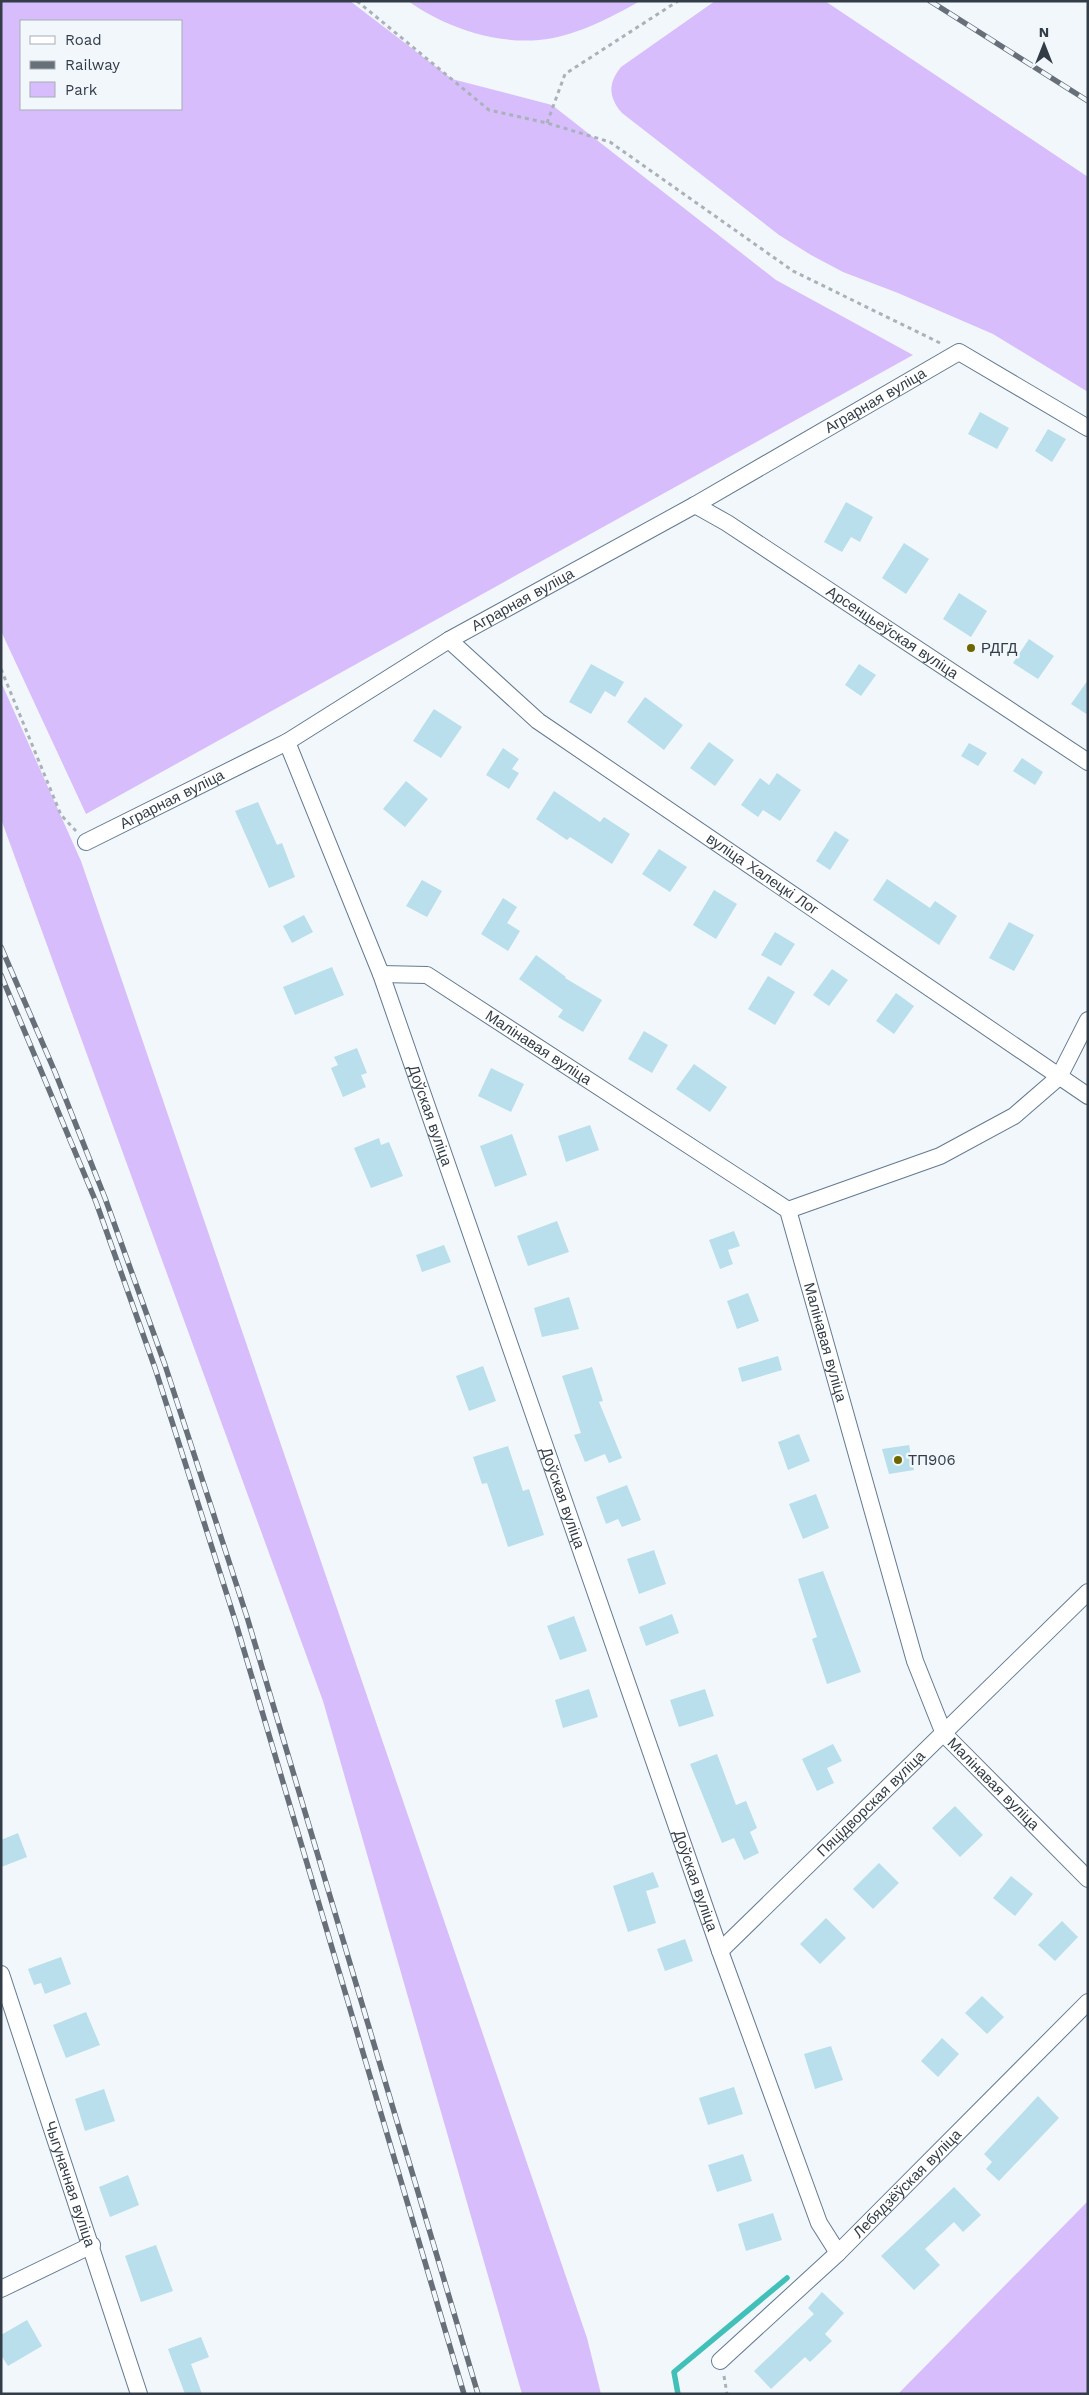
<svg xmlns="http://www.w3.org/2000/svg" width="1089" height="2395" viewBox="0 0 1089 2395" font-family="'Work Sans',sans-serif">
  <rect width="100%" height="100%" fill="#f2f7fc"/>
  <!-- green -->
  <path fill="#d8bdfc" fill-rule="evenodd" d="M1 1H350L452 79 552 105 776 280 913 355 86 814 1 631ZM21 21H181V109H21Z
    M408 1H640C610 18 574 37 539 40 494 44 445 27 408 1Z
    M715 1H825L1088 177V392L993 334 898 293 843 272 811 255 779 235 622 113C608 97 608 83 621 67Z
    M1 682 81 861 587 2338 601 2394H522L323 1701 1 819Z
    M1088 2201V2394H898Z"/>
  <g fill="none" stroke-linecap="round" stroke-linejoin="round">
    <!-- stream -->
    <path stroke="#41c0ba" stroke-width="5.5" d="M678 2394 674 2372 787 2278"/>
  </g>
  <!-- building -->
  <path fill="#b8dfeb" d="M980 412 1009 428 997 449 968 434Z
    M1048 429 1066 439 1052 462 1035 451Z
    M846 502 873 517 860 542 851 537 842 552 824 542Z
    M904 543 929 559 906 594 882 578Z
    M959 593 987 611 971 637 943 619Z
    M1029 639 1054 656 1038 679 1013 663Z
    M591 664 624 682 615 697 605 691 591 714 569 702Z
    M859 664 876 675 861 696 845 685Z
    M1088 680V715L1071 704Z
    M645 697 683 725 664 750 627 722Z
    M434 709 462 727 441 758 413 741Z
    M709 742 734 760 715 786 690 768Z
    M969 743 987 753 978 766 961 756Z
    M503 748 519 759 512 769 519 773 509 789 486 775Z
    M1022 758 1043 772 1035 785 1013 771Z
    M777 773 801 790 780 821 763 810 758 817 741 805 760 778 769 785Z
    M406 781 428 799 405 827 383 809Z
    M554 791 600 822 604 817 630 834 612 864 570 837 567 840 536 819Z
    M258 802 277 845 282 843 295 877 269 888 235 811Z
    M835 831 849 840 830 870 816 861Z
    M659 849 687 867 670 892 642 874Z
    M887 879 930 908 935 901 957 916 939 945 873 900Z
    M422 880 442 891 427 917 406 906Z
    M714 890 737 904 716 939 693 925Z
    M503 898 517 907 507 923 520 931 508 951 481 934Z
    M304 915 313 932 292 943 283 926Z
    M1009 922 1034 935 1014 971 989 958Z
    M775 932 795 944 781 966 761 955Z
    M536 955 566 977 565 978 602 1000 583 1032 558 1017 563 1010 519 979Z
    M332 967 344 995 295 1015 283 987Z
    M832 969 848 980 829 1006 813 995Z
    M768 976 795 992 775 1025 748 1009Z
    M896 993 914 1006 894 1034 876 1021Z
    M644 1031 668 1045 652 1073 628 1059Z
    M357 1048 367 1073 361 1075 366 1087 343 1097 331 1068 338 1065 334 1057Z
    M694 1064 727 1087 710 1112 676 1089Z
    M491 1068 524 1084 511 1112 478 1096Z
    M590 1125 599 1150 566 1162 558 1136Z
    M512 1134 527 1175 495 1187 480 1146Z
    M379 1138 381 1145 389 1142 403 1176 371 1188 354 1148Z
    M557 1221 569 1252 528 1266 517 1236Z
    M734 1231 740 1246 728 1250 733 1264 720 1269 709 1240Z
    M444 1245 451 1262 422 1272 416 1255Z
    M748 1293 759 1321 737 1329 727 1301Z
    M569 1297 579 1329 542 1337 534 1308Z
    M778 1356 782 1370 742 1382 738 1368Z
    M483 1366 496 1401 469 1411 456 1376Z
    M592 1367 603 1401 599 1402 622 1458 609 1463 605 1454 585 1462 574 1435 581 1433 562 1376Z
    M799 1434 810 1461 788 1470 778 1442Z
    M909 1445 914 1470 889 1474 882 1449Z
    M508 1446 523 1491 529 1489 544 1535 508 1547 487 1483 482 1484 473 1457Z
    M627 1485 641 1520 622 1527 618 1519 606 1524 596 1497Z
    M816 1494 829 1528 803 1539 789 1504Z
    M654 1550 666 1584 639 1594 627 1559Z
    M823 1571 861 1672 827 1684 812 1639 817 1637 798 1579Z
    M672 1614 679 1633 646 1646 639 1627Z
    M574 1616 587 1651 560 1660 547 1626Z
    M589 1689 598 1717 563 1728 555 1700Z
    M705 1689 714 1716 679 1727 670 1700Z
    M833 1744 842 1761 827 1768 834 1783 817 1791 802 1759Z
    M717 1754 736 1805 746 1801 757 1828 750 1832 759 1853 744 1860 734 1838 722 1843 690 1764Z
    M955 1806 983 1835 960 1857 932 1828Z
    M18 1833 27 1857 1 1867V1840Z
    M879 1863 899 1883 873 1909 853 1889Z
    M653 1872 659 1887 646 1891 656 1923 628 1932 613 1886Z
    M1011 1876 1033 1894 1015 1916 993 1898Z
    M826 1918 846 1938 820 1964 800 1944Z
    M1062 1921 1078 1937 1055 1961 1038 1945Z
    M685 1939 693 1961 665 1971 657 1949Z
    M61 1957 71 1984 45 1994 41 1983 34 1985 28 1969Z
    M982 1996 1004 2017 987 2034 965 2013Z
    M86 2012 100 2045 66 2058 53 2025Z
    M942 2038 959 2054 938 2077 921 2061Z
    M831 2046 843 2080 815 2089 804 2054Z
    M734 2087 743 2114 708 2125 699 2098Z
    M104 2089 115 2121 85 2131 75 2099Z
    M1038 2096 1059 2118 999 2181 986 2169 992 2162 984 2154Z
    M743 2154 752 2181 717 2192 708 2165Z
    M128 2175 139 2205 110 2217 99 2187Z
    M954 2187 981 2215 963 2232 954 2222 925 2249 940 2265 914 2290 881 2256Z
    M773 2213 782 2240 746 2251 738 2224Z
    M156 2245 173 2291 141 2302 125 2256Z
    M822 2292 844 2313 825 2334 832 2341 810 2362 805 2357 771 2389 754 2371 814 2314 808 2308Z
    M27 2320 42 2346 8 2366 1 2355V2335Z
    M201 2337 209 2357 191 2364 202 2394H185L168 2349Z"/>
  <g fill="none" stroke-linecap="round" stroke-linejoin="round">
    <!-- street casing -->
    <g stroke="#637a91" stroke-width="18">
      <g id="street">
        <path id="s1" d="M695 505 727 523 1088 762"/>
        <path id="s2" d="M449 640 538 721 1088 1096"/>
        <path id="s3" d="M287 742 381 974 720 1951 819 2223 838 2253"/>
        <path id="s4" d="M86 842 287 742 449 640 695 505 959 352 1088 428"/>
        <path id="s5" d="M381 974 427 975 788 1210 915 1661 944 1734 1088 1879"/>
        <path d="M788 1210 940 1156 1014 1116 1059 1077 1088 1020"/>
        <path id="s6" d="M720 1951 1088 1592"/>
        <path id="s7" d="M1 1974 139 2394"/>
        <path d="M1 2289 92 2245"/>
        <path id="s8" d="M720 2361 838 2253 1088 2002"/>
      </g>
    </g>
    <!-- path -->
    <path stroke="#aab2b9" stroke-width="3" stroke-dasharray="4 4" stroke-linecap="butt" d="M357 1 489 110 547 123 610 142 793 271 940 343
      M547 123 565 74 678 1
      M1 669 61 815 76 831
      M724 2376 727 2394"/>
    <!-- street -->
    <use href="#street" stroke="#fff" stroke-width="16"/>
    <!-- rail casing -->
    <g stroke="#677079" stroke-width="5.5">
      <path id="rail" d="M930 1 1088 101
        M1 947 55 1072 105 1198 165 1365 247 1617 478 2394
        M1 975 96 1202 155 1368 235 1620 464 2394"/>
    </g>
    <!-- rail -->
    <use href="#rail" stroke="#f2f7fc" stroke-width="4" stroke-dasharray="11" stroke-linecap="butt"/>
  </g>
  <!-- markers -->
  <g fill="#6e6700" stroke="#f2f7fc" stroke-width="2">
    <circle cx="971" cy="648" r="5"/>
    <circle cx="898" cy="1460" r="5"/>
  </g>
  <g text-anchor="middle" stroke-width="5" stroke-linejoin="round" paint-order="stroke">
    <!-- street labels -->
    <g font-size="15" fill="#323d47" stroke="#f2f7fc">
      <text dy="5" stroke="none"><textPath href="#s4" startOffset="905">Аграрная вуліца</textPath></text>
      <text dy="5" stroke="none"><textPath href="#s4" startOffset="500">Аграрная вуліца</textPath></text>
      <text dy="5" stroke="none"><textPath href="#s1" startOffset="235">Арсенцьеўская вуліца</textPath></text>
      <text dy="5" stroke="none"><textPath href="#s4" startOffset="96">Аграрная вуліца</textPath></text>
      <text dy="5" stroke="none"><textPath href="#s2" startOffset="392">вуліца Халецкі Лог</textPath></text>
      <text dy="5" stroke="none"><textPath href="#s5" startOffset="179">Малінавая вуліца</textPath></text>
      <text dy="5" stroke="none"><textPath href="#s3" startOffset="400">Доўская вуліца</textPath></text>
      <text dy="5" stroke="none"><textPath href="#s5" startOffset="614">Малінавая вуліца</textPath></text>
      <text dy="5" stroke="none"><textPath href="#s3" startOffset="805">Доўская вуліца</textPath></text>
      <text dy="5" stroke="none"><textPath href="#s5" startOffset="1094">Малінавая вуліца</textPath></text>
      <text dy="5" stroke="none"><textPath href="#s6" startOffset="211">Пяцідворская вуліца</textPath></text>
      <text dy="5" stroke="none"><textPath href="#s3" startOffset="1210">Доўская вуліца</textPath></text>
      <text dy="5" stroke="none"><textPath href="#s7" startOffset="221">Чыгуначная вуліца</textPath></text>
      <text dy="5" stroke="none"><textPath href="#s8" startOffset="258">Лебядзёўская вуліца</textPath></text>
    </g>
    <!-- poi labels -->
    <g font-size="15" fill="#323d47" stroke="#f2f7fc" text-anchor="start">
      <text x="981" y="653">РДГД</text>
      <text x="908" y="1465">ТП906</text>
    </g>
  </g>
  <!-- border -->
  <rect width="1089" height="2395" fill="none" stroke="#323d47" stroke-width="5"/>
  <!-- legend -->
  <rect x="20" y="20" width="162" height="90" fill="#f2f7fc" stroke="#a5adb4"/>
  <rect x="30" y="36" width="25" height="8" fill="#ffffff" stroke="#a5adb4"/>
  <text x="65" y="45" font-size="15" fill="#323d47">Road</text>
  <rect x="30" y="61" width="25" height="8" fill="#677079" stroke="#a5adb4"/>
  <text x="65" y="70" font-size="15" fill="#323d47">Railway</text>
  <rect x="30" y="82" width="25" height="15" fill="#d8bdfc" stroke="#a5adb4"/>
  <text x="65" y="95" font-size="15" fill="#323d47">Park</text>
  <!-- north arrow -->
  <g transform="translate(1044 45)" stroke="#f2f7fc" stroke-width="4" paint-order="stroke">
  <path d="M0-4L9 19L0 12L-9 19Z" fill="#323d47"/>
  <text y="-8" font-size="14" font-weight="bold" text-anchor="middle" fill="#323d47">N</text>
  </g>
</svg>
